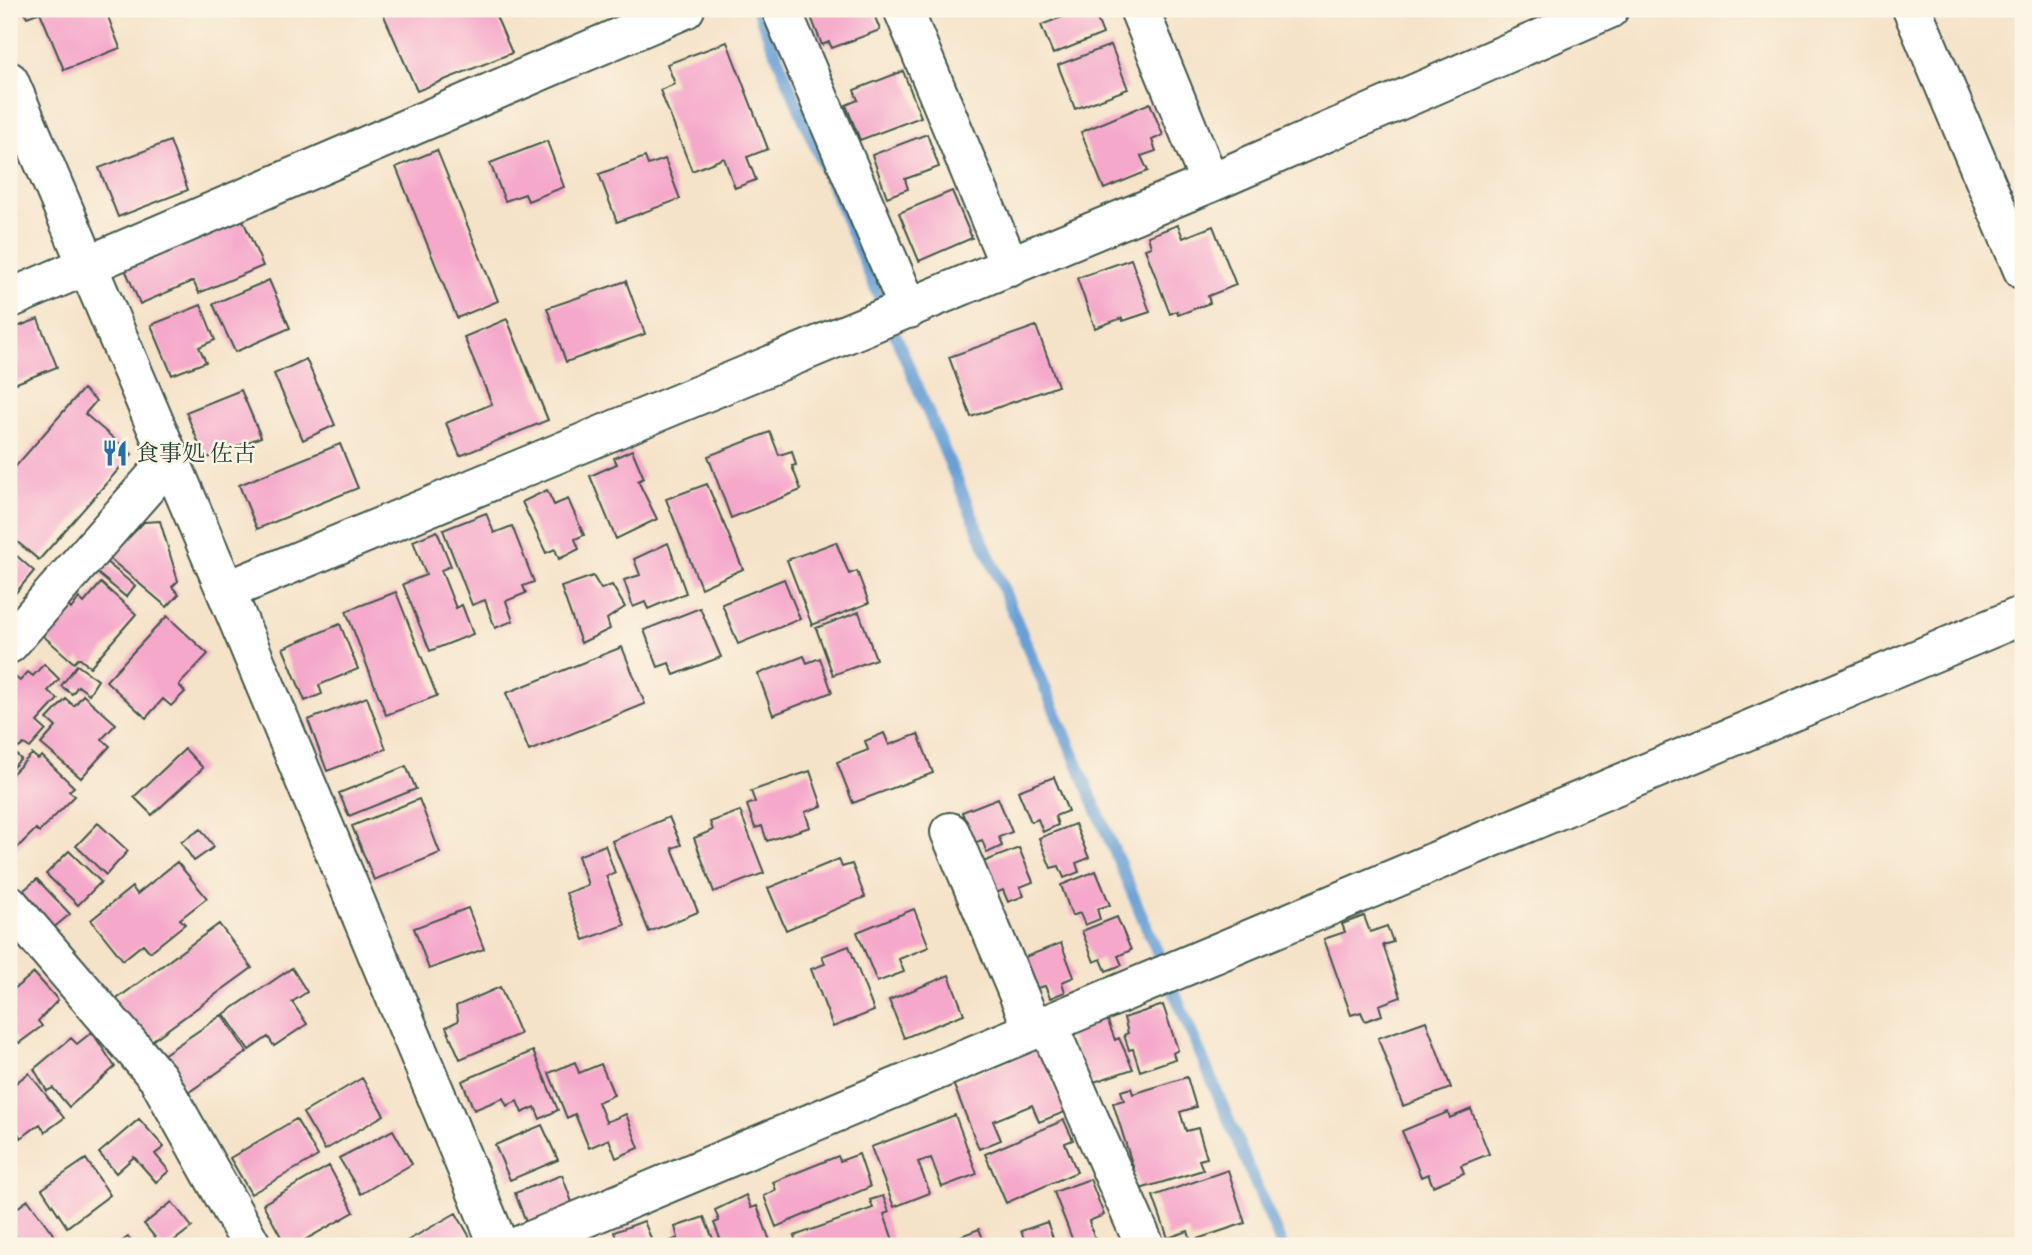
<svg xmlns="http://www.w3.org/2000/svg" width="2032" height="1255" viewBox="0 0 2032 1255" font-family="'Gentium Book Plus','Noto Serif JP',serif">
  <rect width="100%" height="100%" fill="#fcf5e5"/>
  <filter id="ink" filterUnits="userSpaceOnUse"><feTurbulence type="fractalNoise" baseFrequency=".0143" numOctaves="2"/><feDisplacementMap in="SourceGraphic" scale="14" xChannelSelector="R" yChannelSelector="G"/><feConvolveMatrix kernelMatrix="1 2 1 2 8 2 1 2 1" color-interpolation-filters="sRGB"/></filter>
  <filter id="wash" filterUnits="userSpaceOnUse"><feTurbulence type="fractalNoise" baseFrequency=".00686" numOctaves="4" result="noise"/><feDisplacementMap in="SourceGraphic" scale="28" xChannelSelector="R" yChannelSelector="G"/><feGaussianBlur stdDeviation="1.57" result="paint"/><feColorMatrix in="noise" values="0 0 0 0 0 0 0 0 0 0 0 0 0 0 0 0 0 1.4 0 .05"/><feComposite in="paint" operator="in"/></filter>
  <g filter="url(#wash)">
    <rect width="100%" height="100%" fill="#f5e3c9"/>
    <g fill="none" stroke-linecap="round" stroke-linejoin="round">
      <!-- stream -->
      <path stroke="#67a0d6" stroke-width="12" d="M757 9 1282 1246"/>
    </g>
    <g id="blocks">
      <!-- building -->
      <path fill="#f5a8ca" d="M23 9H105L120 48 64 70 40 12 27 17Z
        M381 9H493L512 53 417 91Z
        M808 9H872L880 30 832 48 829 42 822 45Z
        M1083 9H1093L1103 34 1053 54 1041 25Z
        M727 42 768 149 747 157 756 180 735 188 724 158 692 171 660 90 675 84 667 64Z
        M1111 45 1128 89 1075 109 1058 65Z
        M903 71 921 117 860 140 846 105 858 100 854 90Z
        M1150 103 1163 135 1152 140 1156 151 1141 156 1148 171 1104 189 1081 132Z
        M927 134 939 167 905 179 908 189 887 197 872 155Z
        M170 141 188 190 118 217 99 168Z
        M547 141 564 187 528 201 525 194 505 201 490 163Z
        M437 150 498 301 457 318 396 167Z
        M645 157 648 165 665 159 680 199 617 222 599 174Z
        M952 191 972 238 919 261 899 213Z
        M242 218 263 266 199 293 193 281 140 304 125 269Z
        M1178 225 1183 238 1213 226 1236 285 1208 296 1210 303 1178 315 1177 311 1170 314 1145 249 1151 247 1148 236Z
        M1131 259 1150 312 1123 321 1122 318 1095 328 1077 278Z
        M269 280 290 328 235 352 213 304Z
        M626 281 645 334 566 362 547 308Z
        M201 305 215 340 199 347 206 362 172 375 151 325Z
        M38 319 57 367 9 386V330Z
        M507 319 548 420 460 456 446 423 492 404 464 337Z
        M1036 326 1058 386 971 417 949 357Z
        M306 359 335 425 303 440 274 374Z
        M83 389 96 401 85 414 132 454 39 560 9 535V474Z
        M241 390 261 437 205 459 186 412Z
        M770 432 779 455 792 451 796 465 792 466 801 490 731 518 708 456Z
        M340 444 358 488 257 529 239 485Z
        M632 450 644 478 638 481 657 519 616 539 590 476 617 464 614 458Z
        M707 484 743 569 701 588 666 499Z
        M547 490 554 505 568 499 584 535 575 539 579 549 559 559 555 549 546 553 522 502Z
        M486 513 494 533 512 526 534 582 523 586 526 593 506 601 513 621 495 628 485 600 472 605 443 530Z
        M160 521 178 581 172 587 179 594 167 607 109 558 144 522Z
        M437 531 451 566 441 570 456 608 462 605 473 634 430 651 403 584 426 575 413 541Z
        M836 542 849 574 857 571 869 603 812 625 787 560Z
        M668 543 686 593 648 609 645 602 633 607 624 580 640 575 634 559Z
        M9 549 34 571 9 601Z
        M105 561 135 586 126 597 96 572Z
        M593 576 601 589 612 585 625 607 607 619 610 629 581 643 561 587Z
        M784 579 800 619 738 644 722 604Z
        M101 583 136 614 90 667 79 658 74 663 41 634 67 605 71 609 79 598 84 603Z
        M396 592 437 696 386 715 346 611Z
        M700 608 721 657 674 675 669 663 658 667 644 630Z
        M859 612 876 659 833 675 816 628Z
        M167 616 208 654 179 685 185 692 171 706 163 699 146 718 106 681Z
        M340 624 358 669 319 685 322 694 305 701 283 648Z
        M622 647 645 704 529 751 506 693Z
        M804 656 807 663 820 658 832 692 773 715 758 674Z
        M44 664 59 679 48 691 58 699 37 722 46 730 30 748 24 744 19 748 9 739V674L10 673 20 681 28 672 33 676Z
        M77 665 98 680 89 694 78 686 72 694 61 686Z
        M83 695 116 724 102 739 110 746 81 778 41 744 56 727 47 719 66 699 74 706Z
        M367 697 386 749 327 771 308 720Z
        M884 733 889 745 918 734 933 773 853 803 837 762 868 750 865 741Z
        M9 748 21 759 9 771Z
        M185 749 203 768 152 815 134 797Z
        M32 754 38 759 42 756 74 787 69 791 75 796 39 832 36 829 12 853 9 850V777Z
        M406 766 416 789 349 816 339 793Z
        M810 771 822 806 805 812 810 827 767 841 762 826 755 828 747 805 755 802 751 791Z
        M1054 777 1068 811 1055 816 1058 825 1043 832 1038 819 1031 822 1018 791Z
        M998 798 1012 832 999 837 1002 846 987 853 982 840 974 843 962 812Z
        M419 799 440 853 374 880 352 826Z
        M740 811 764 873 714 892 694 838 713 830 710 822Z
        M669 817 681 845 672 848 698 912 649 932 612 841Z
        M98 823 128 851 106 875 76 846Z
        M1075 824 1089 858 1076 863 1079 872 1064 878 1059 866 1051 868 1039 838Z
        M201 829 214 847 194 861 181 842Z
        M605 845 615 873 606 876 625 925 584 940 566 893 588 885 578 856Z
        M1019 848 1033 882 1020 887 1024 896 1008 902 1003 890 996 893 983 862Z
        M69 851 101 882 78 905 46 874Z
        M839 859 842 867 852 864 865 897 786 930 768 888Z
        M177 862 207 898 180 919 185 924 150 952 143 944 123 960 91 920 132 887 137 894Z
        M1096 871 1110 905 1097 909 1100 919 1085 925 1080 913 1072 916 1061 885Z
        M37 879 70 914 51 930 18 895Z
        M468 908 484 949 429 969 414 928Z
        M914 909 929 947 899 959 904 972 877 982 857 932Z
        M1364 916 1370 932 1387 926 1393 942 1383 945 1401 997 1379 1005 1382 1015 1365 1021 1361 1012 1351 1015 1324 939 1345 932 1342 924Z
        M1117 917 1131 950 1118 956 1122 965 1106 971 1101 959 1094 962 1082 931Z
        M219 924 252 968 146 1045 114 1001Z
        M1061 943 1074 977 1062 982 1065 992 1050 998 1045 986 1037 988 1025 957Z
        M849 946 874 1011 833 1027 811 969 825 964 822 956Z
        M292 968 307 992 292 1002 307 1024 274 1046 268 1037 249 1050 224 1014Z
        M34 973 58 1000 38 1021 42 1026 19 1043 9 1030V993Z
        M949 975 964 1014 904 1038 889 1000Z
        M500 987 520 1034 460 1059 446 1027 458 1021 456 1006Z
        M1163 1005 1178 1050 1173 1053 1175 1059 1140 1071 1133 1049 1129 1050 1124 1035 1128 1033 1124 1018Z
        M222 1015 247 1052 189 1092 163 1055Z
        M1106 1016 1115 1040 1119 1038 1133 1069 1088 1084 1068 1029Z
        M1426 1021 1451 1088 1403 1106 1378 1038Z
        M92 1032 115 1067 69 1107 53 1088 47 1091 34 1069 71 1038 77 1044Z
        M1039 1049 1065 1112 1039 1122 1032 1105 993 1121 1001 1140 979 1149 953 1083Z
        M533 1051 558 1110 540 1119 535 1107 522 1113 517 1101 507 1106 503 1098 474 1110 462 1081Z
        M575 1062 579 1073 601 1064 614 1095 598 1102 606 1122 626 1114 639 1148 616 1158 609 1139 589 1148 575 1114 567 1118 549 1073Z
        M29 1073 64 1118 45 1132 40 1124 21 1138 14 1128 9 1132V1088Z
        M1187 1077 1196 1107 1180 1112 1186 1131 1198 1128 1207 1158 1199 1160 1203 1170 1140 1189 1113 1103 1124 1100 1121 1091 1131 1088 1133 1094Z
        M362 1078 384 1115 325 1150 303 1113Z
        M1471 1109 1489 1154 1461 1165 1464 1173 1433 1186 1428 1174 1421 1177 1402 1131 1448 1112 1450 1118Z
        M955 1115 977 1174 942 1187 931 1158 918 1162 930 1193 894 1207 871 1147Z
        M139 1119 164 1147 155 1154 169 1171 156 1182 134 1157 116 1173 99 1153Z
        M296 1119 318 1156 251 1194 230 1158Z
        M1064 1120 1073 1140 1065 1143 1077 1172 1006 1203 985 1154Z
        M542 1125 558 1160 510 1180 495 1145Z
        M393 1130 412 1164 361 1194 339 1158Z
        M859 1154 870 1187 776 1227 764 1196 776 1190 773 1182 838 1156 840 1161Z
        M86 1159 110 1195 67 1227 42 1189Z
        M329 1166 354 1212 294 1246H286L263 1204Z
        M1228 1170 1245 1223 1191 1241 1188 1231 1168 1238 1153 1196Z
        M562 1175 573 1205 526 1222 515 1193Z
        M1090 1179 1104 1215 1089 1221 1096 1242 1086 1246H1075L1054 1192Z
        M746 1195 751 1208 757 1206 772 1246H723L714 1223 719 1221 715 1210Z
        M883 1196 889 1212 884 1214 895 1246H798L794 1236 873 1208 870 1200Z
        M28 1200 56 1238 46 1246H9V1214Z
        M172 1202 192 1227 167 1246H162L144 1224Z
        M456 1213 475 1246H398Z
        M704 1217 716 1246H670L668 1242 678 1238 675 1227Z
        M644 1221 654 1246H619L614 1232Z
        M1047 1222 1056 1246H1027L1021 1231Z
        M979 1229 986 1246H935Z
        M128 1237 135 1246H115Z"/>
    </g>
  </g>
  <g filter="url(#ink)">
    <use href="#blocks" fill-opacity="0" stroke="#3f564a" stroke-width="2"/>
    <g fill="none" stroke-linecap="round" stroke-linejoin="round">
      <!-- minor casing -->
      <g stroke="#3f564a" stroke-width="42">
        <path id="minor" d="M781 9 909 309
          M903 9 1010 267
          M1139 9 1210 183
          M1912 9 2023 270
          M9 81 226 591 499 1246
          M9 299 685 9
          M226 591 1210 183 1609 9
          M9 644 169 461
          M950 832 1033 1029
          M9 904 158 1078 252 1246
          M1047 1023 1145 1246
          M518 1246 2023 615"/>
      </g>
      <!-- minor -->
      <use href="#minor" stroke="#fff" stroke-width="38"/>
    </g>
  </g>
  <!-- icons -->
  <defs>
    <g id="restaurant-bare" transform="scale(2.1)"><path d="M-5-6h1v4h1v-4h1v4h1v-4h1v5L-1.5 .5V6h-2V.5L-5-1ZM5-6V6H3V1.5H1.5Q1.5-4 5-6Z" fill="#1f6fb2" stroke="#fcf5e5" stroke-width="2.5" paint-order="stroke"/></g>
  </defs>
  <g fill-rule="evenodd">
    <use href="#restaurant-bare" x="115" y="453"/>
  </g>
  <g text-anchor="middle" stroke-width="5" stroke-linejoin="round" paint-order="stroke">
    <!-- poi labels -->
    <g font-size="23" fill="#1f3d34" stroke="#fcf5e5" text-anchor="start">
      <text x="136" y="461">食事処 佐古</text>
    </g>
  </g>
  <!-- margin -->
  <rect width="2032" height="1255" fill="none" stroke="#fcf5e5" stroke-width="35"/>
</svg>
